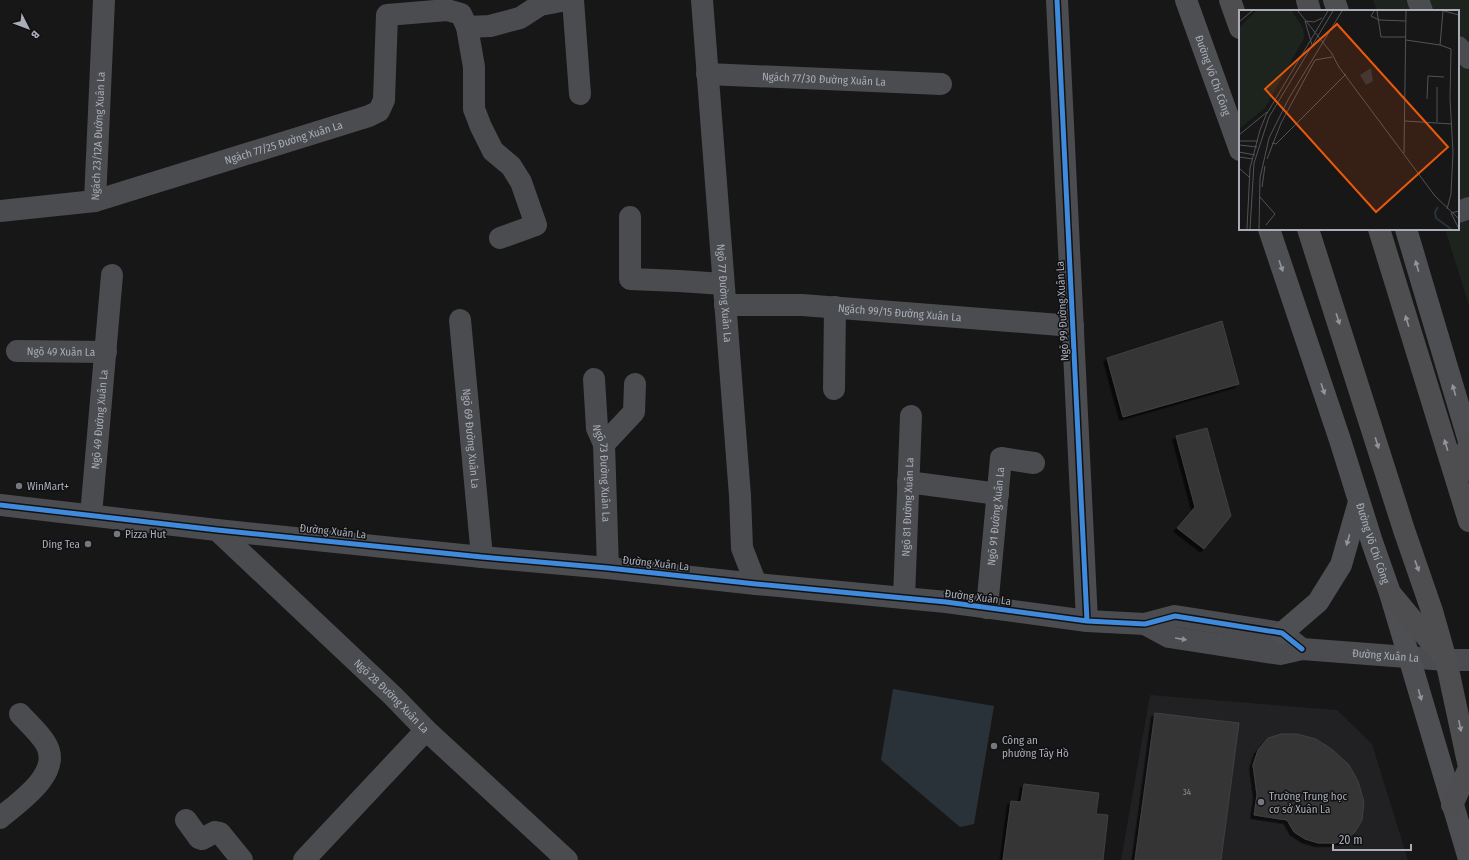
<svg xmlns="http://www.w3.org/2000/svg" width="1469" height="860" viewBox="0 0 1469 860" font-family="'Fira Sans Condensed',sans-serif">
  <defs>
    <filter id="shadow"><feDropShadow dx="-3.5" dy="3.5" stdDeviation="0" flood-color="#0009"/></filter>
  </defs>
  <rect width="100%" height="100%" fill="#171717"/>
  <!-- built -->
  <path fill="#212123" d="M1150 695 1337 710 1372 744 1408 860H1121Z"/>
  <!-- green -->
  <path fill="#1d241e" d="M1373 0H1469V305L1445 229H1458V11H1377Z"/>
  <!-- water -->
  <path fill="#2a3239" d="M893 689 994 706 974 824 960 827 881 760Z"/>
  <!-- building -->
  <path fill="#353536" stroke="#3f4043" filter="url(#shadow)" d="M1222 321 1239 384 1123 417 1107 358Z
    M1207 428 1231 516 1204 549 1177 528 1195 507 1176 436Z
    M1155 713 1239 723 1221 860H1135Z
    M1281 734H1297L1316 739 1333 750 1349 765 1358 781 1364 802 1362 820 1355 832 1347 839 1335 843H1318L1305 839 1294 832 1287 820 1254 815 1257 795 1253 765 1258 750 1268 738Z
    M1024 784 1099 793 1096 814 1108 815 1103 860H1003L1011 801 1021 802Z"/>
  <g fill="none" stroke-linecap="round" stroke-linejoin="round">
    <!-- minor -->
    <g stroke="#4b4c50" stroke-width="22">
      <path d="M573 0 580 94"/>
      <path id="s1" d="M702 0 740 496 742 548 756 584"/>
      <path d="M1057 0 1087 621"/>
      <path d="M1418 0 1422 11"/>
      <path d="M467 27 490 26 520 18 540 5 567 0"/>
      <path d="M1458 47 1469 58"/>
      <path id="s2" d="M707 74 941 84"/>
      <path id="s3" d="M95 201 104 0"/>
      <path id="s4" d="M0 211 95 201 369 116 379 111 384 100 387 15 447 10 461 14 467 27 474 67V109L481 127 493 151 511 166 521 182 536 225 500 238"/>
      <path d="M1458 212 1469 208"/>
      <path d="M630 217V279L679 281 723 284"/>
      <path id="s5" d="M725 305H802L1073 326"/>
      <path id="s6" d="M460 320 482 557"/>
      <path id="s7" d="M17 351 106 352"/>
      <path id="s8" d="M594 379 597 428 604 444 608 568"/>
      <path d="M834 389 835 307"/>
      <path d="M604 444 634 412 635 384"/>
      <path d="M908 482 998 494"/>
      <path d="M0 505 217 530 482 557 608 568 756 584 946 602 1087 621 1145 624 1175 616 1282 633 1302 649"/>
      <path id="s9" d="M91 515 112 275"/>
      <path id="s10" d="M217 530 393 696 426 730 567 860"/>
      <path id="s11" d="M904 598 911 416"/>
      <path id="s12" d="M987 608 1001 458 1034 463"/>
      <path id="s13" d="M1145 624 1169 637 1280 654 1302 649 1446 660H1469"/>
      <path d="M0 818C19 802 63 773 46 744 40 733 28 723 20 714"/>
      <path d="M186 820 199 838 202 839 215 832 220 833 242 860"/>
      <path d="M304 860 426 730"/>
    </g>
    <!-- major -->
    <g stroke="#4d4f52" stroke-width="22">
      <path id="s14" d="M1186 0 1240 150"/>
      <path d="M1334 0 1338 11"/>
      <path id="s15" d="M1269 229 1340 440 1372 542 1390 593 1469 859"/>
      <path d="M1406 229 1469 441"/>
      <path d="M1282 633 1318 602 1341 565 1359 502"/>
    </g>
    <!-- highway -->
    <path stroke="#4e4e51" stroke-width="22" d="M1230 0 1240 28
      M1307 0 1310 11
      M1308 229 1404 530 1432 611 1446 660 1469 767
      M1379 229 1469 521
      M1457 482 1469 444
      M1390 593 1440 653
      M1452 805 1469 768"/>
    <!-- cycleway casing -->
    <g stroke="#111113" stroke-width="8">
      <path id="cycleway" d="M1057 0 1087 621
        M0 505 217 530 482 557 608 568 756 584 946 602 1087 621 1145 624 1175 616 1282 633 1302 649"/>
    </g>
    <!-- cycleway -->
    <use href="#cycleway" stroke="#408adc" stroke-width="5"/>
  </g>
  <!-- one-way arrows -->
  <defs><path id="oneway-solid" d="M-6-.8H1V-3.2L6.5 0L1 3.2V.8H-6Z"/></defs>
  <g fill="#91969e">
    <use href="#oneway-solid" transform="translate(1281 266) rotate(71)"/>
    <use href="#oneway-solid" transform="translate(1417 266) rotate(-106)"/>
    <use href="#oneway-solid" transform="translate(1323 389) rotate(71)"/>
    <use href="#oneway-solid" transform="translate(1454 390) rotate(-106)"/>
    <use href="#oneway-solid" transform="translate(1348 540) rotate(106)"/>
    <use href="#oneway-solid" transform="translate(1420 695) rotate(74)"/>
  </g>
  <g fill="#92959e">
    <use href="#oneway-solid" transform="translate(1338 319) rotate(72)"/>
    <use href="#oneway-solid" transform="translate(1407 321) rotate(-107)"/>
    <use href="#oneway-solid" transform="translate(1377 443) rotate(73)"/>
    <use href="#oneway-solid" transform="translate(1446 445) rotate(-107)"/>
    <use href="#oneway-solid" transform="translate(1417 566) rotate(70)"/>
    <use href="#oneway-solid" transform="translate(1460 726) rotate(78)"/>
  </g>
  <use fill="#8c9099" href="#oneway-solid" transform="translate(1181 639) rotate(9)"/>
  <!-- markers -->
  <g fill="#757880" stroke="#111113" stroke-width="1.5">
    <circle cx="19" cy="486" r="4"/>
    <circle cx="117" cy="534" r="4"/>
    <circle cx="88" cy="544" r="4"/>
    <circle cx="994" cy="746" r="4"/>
    <circle cx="1261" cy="802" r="4"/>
  </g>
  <g text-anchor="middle" stroke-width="3" stroke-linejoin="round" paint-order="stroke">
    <!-- number labels -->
    <g font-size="9" fill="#8b8f98">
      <text x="1187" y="795">34</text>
    </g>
    <!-- street labels -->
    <g font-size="11" fill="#a8adb8" stroke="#111113">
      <text dy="4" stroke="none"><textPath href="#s14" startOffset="80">Đường Võ Chí Công</textPath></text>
      <text dy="4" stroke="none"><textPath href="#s2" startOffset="117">Ngách 77/30 Đường Xuân La</textPath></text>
      <text dy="4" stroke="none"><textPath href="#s3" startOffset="65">Ngách 23/12A Đường Xuân La</textPath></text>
      <text dy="4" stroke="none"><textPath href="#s4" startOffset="293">Ngách 77/25 Đường Xuân La</textPath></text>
      <text dy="4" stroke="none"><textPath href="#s1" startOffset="294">Ngõ 77 Đường Xuân La</textPath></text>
      <text transform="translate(1062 311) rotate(-93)" y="4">Ngõ 99 Đường Xuân La</text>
      <text dy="4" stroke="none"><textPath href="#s5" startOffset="175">Ngách 99/15 Đường Xuân La</textPath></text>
      <text dy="4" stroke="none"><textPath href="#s7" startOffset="44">Ngõ 49 Xuân La</textPath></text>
      <text dy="4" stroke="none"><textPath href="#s9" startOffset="96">Ngõ 49 Đường Xuân La</textPath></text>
      <text dy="4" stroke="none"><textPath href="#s6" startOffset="119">Ngõ 69 Đường Xuân La</textPath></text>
      <text dy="4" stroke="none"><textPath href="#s8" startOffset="95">Ngõ 73 Đường Xuân La</textPath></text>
      <text dy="4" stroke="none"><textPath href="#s11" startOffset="91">Ngõ 81 Đường Xuân La</textPath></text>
      <text dy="4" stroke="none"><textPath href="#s12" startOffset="92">Ngõ 91 Đường Xuân La</textPath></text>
      <text transform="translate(333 531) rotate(6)" y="4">Đường Xuân La</text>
      <text dy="4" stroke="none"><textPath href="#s15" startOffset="331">Đường Võ Chí Công</textPath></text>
      <text transform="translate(656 563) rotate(6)" y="4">Đường Xuân La</text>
      <text transform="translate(978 597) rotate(7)" y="4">Đường Xuân La</text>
      <text dy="4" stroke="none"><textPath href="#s13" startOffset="246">Đường Xuân La</textPath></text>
      <text dy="4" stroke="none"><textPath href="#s10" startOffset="241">Ngõ 28 Đường Xuân La</textPath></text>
    </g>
    <!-- poi labels -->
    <g font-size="11" fill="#a8adb8" stroke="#111113" text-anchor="start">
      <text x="27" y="490">WinMart+</text>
      <text x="125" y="538">Pizza Hut</text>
      <text x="80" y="548" text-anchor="end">Ding Tea</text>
      <text x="1002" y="744">Công an<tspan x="1002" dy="13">phường Tây Hồ</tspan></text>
      <text x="1269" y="800">Trường Trung học<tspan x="1269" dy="13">cơ sở Xuân La</tspan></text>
    </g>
  </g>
  <!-- overview -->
  <g transform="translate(1239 10)">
    <rect width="220" height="220" fill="#171717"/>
    <path d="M17 1H53L64 18 65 28 26 98 0 119V18Z" fill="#1d241e"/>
    <path d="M132 58 134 71 127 75 121 65Z" fill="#2a3239"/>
    <path fill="none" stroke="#2a3239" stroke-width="2" d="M199 197 196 202 197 208 212 219"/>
    <path fill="none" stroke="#515357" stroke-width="1" d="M59 1 94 45M135 1 132 6 140 10 167 11M138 1 142 27H167M205 1 220 5M66 11 75 12 83 8M66 11 73 35M0 12 13 1M167 30 201 35 212 39 211 89 214 142 212 184 208 199M201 35 204 1M93 44 100 57 196 186 220 209M76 50 93 47M188 89 189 66 205 67M166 111 213 114M198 112V77M0 125 28 102M0 131H19M33 133 37 134 107 64M0 135 18 137M0 142 16 145M165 143 167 1M0 147 14 149M28 149 42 113 76 50M0 158 10 167M23 177 26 156M21 187 36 204 27 215M220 201 212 203 220 219M8 219 11 158 21 120 27 105 89 1M11 219 15 153 30 107 94 1M20 219 21 168 30 128 50 88 103 1"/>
    <path fill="#e8590c" fill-opacity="0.15" stroke="#e8590c" stroke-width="2" d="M98 14 209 137 137 202 26 79Z"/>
    <rect width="220" height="220" fill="none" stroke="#a8adb8" stroke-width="2"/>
  </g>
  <!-- north arrow -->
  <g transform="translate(28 28) rotate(132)" stroke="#111113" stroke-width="3" paint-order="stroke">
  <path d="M0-3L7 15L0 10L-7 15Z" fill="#a8adb8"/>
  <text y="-6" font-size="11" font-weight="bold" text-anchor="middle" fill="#a8adb8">B</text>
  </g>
  <!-- scale -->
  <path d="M1333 844v6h78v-6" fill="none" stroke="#a8adb8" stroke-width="2"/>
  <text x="1339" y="844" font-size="12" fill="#a8adb8" stroke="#111113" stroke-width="3" paint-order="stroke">20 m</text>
</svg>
